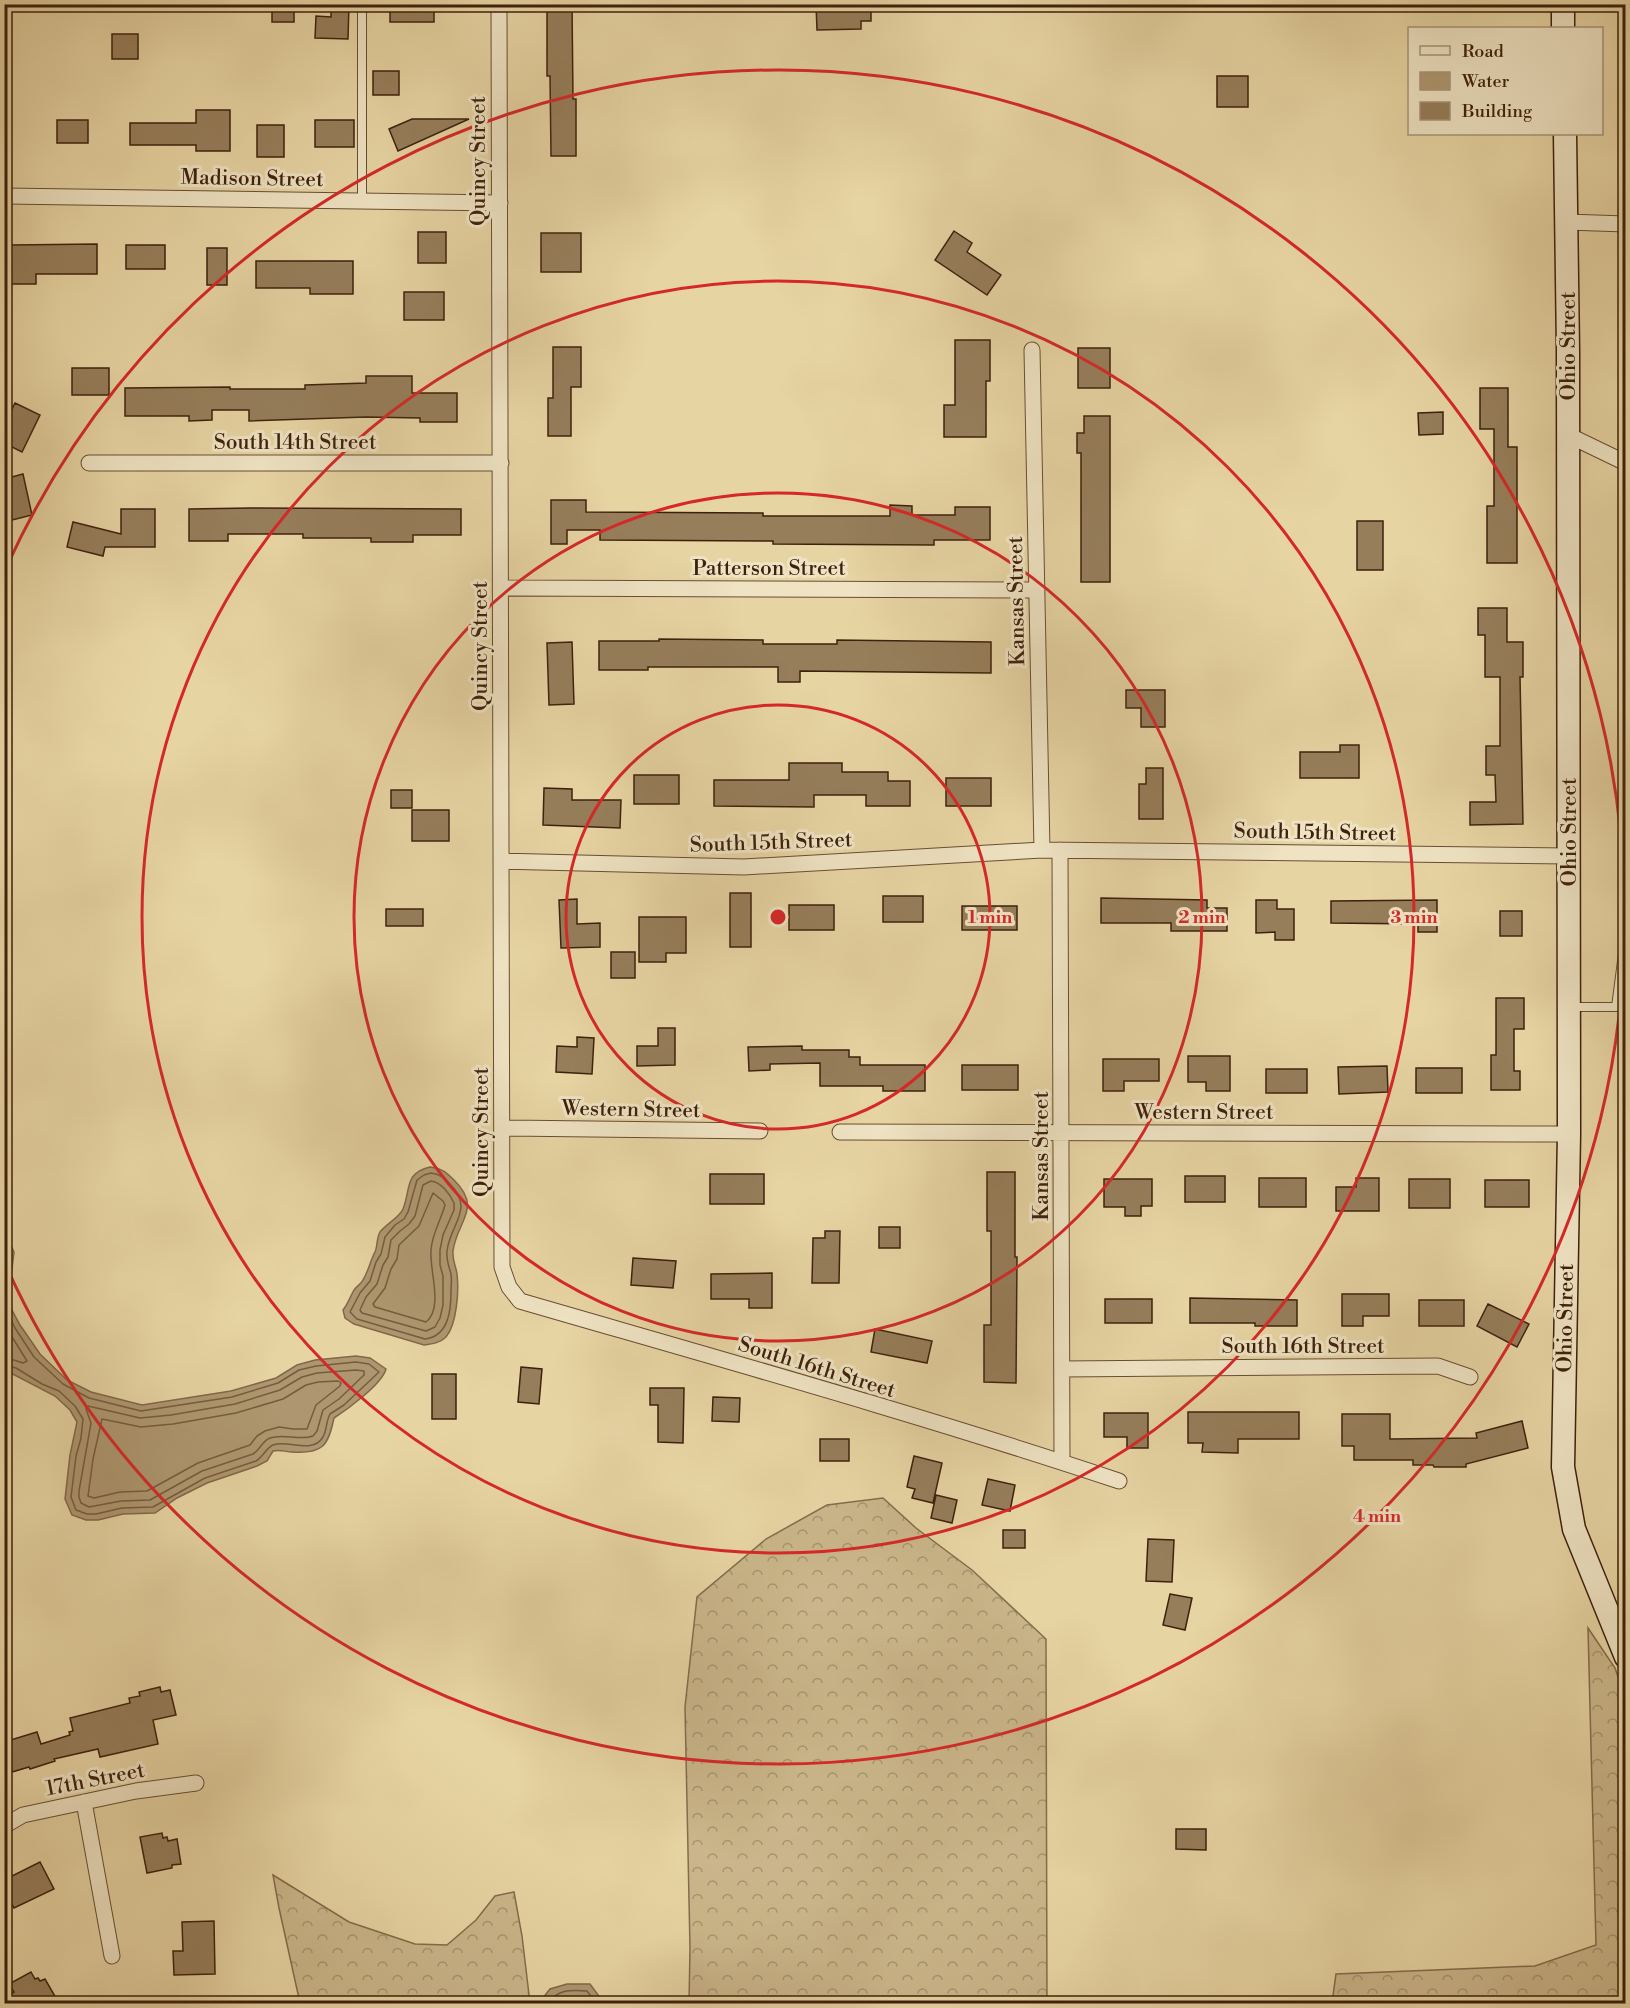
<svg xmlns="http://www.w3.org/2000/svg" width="1630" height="2008" viewBox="0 0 1630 2008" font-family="'Libre Bodoni',serif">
  <defs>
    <pattern id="forest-crowns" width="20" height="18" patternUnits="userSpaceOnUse" patternTransform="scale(1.5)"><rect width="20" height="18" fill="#cab68a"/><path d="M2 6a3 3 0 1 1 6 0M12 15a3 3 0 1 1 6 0" fill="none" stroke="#a5946f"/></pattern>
  </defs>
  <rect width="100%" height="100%" fill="#e7d4a3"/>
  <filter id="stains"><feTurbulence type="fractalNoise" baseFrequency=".00333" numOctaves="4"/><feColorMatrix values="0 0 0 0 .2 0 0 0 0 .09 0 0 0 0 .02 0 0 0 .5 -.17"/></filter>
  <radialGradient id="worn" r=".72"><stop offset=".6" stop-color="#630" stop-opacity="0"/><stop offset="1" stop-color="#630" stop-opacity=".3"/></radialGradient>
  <!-- forest -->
  <path fill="url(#forest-crowns)" stroke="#846c4c" stroke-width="1.5" d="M883 1498 916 1528 972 1570 1046 1639 1047 2003H689L690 1948 685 1707 697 1597 766 1539 827 1505Z
    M1588 1628 1615 1668 1625 1697V2003H1332L1336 1974 1535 1966 1596 1945Z
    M273 1875 349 1922 415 1944 447 1945 476 1920 495 1896 514 1892 522 1936 530 2003H300L279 1908Z"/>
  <!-- water -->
  <path fill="#ae9770" stroke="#816848" stroke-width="1.5" d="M430 1167C441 1168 446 1172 454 1180 483 1209 457 1220 453 1251 452 1260 456 1266 457 1274 459 1290 457 1324 446 1337 440 1343 432 1344 424 1345L354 1324 345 1318 343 1310C348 1304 350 1297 354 1290 357 1286 361 1284 363 1280 368 1272 370 1262 374 1254 378 1248 376 1239 380 1232 386 1224 400 1217 403 1209 411 1189 404 1173 430 1167Z
    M10 1243 14 1252 9 1293 12 1310 20 1325 40 1354 67 1380 91 1392 142 1405 231 1391 276 1378 297 1365 315 1360 356 1356 370 1358 386 1369C382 1384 348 1409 334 1418 328 1446 323 1454 292 1452 285 1452 281 1449 273 1451L267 1461 257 1466 207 1483 177 1498 155 1513 123 1514 98 1520H86L72 1515 65 1499 70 1455 77 1422 70 1410 55 1396 5 1370 4 1244Z
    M567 1984H590L604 2003H539L550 1989Z"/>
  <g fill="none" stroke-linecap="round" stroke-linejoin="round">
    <!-- shore -->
    <path stroke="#765c3e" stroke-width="1.5" d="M431 1173C440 1174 444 1178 450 1184 475 1209 450 1224 447 1251 446 1260 449 1266 451 1274 452 1280 451 1287 451 1292 451 1312 448 1336 425 1339L357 1319 350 1312 360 1293 370 1281 376 1262 381 1254 385 1237 395 1225 404 1219 408 1212 417 1180 424 1175Z
      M431 1181C441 1182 450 1194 454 1203V1210L443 1235 440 1250V1265L443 1276V1305L440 1318 435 1327 426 1331 362 1313 360 1310 366 1297 377 1284 383 1265 388 1257 391 1240 400 1231 409 1224 415 1216 423 1185Z
      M433 1193 443 1201 445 1205C441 1220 432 1234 431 1250 429 1270 444 1308 426 1322L375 1307 373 1304 385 1288 391 1269 397 1259 399 1245 419 1226Z
      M4 1301 7 1311 15 1328 34 1357 63 1384 89 1398 141 1411 232 1397 278 1383 299 1370 316 1366 356 1362 369 1364 379 1372 344 1405 330 1414C326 1421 327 1430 323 1437 312 1455 288 1439 273 1445 266 1448 264 1456 256 1461L205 1478 153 1507 122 1508 96 1514H87L76 1510 71 1497 76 1456 81 1438 83 1419 75 1406 59 1391 42 1384 16 1368 4 1365
      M4 1324 27 1361 23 1363 4 1357
      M356 1370 364 1371V1375L339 1399 323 1410 317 1431 313 1436C299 1441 284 1433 270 1438 262 1441 260 1450 253 1454L202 1471 150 1500 121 1501 89 1507 81 1503 79 1497V1491L91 1423 86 1409 88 1406 140 1418 171 1415 235 1404 280 1390 302 1377 317 1373Z
      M338 1381 341 1383 340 1386 316 1405 307 1429H293L279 1427 265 1431 257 1436 250 1445 198 1463 147 1491 120 1492 94 1498 88 1496 93 1459 102 1419 141 1427 173 1424 236 1413 283 1399 306 1385 318 1382Z
      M547 2004C558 1989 570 1990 587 1991L597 2004"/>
  </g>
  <!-- building -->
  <path fill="#967e5b" stroke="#3e210d" stroke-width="1.5" d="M272 4H294V22H272Z
    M331 4H349L348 39 315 38 316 16 331 17Z
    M390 4H434V22H390Z
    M547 4H572L573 99H576V156H551L550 76H547Z
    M816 4H871V21H861V29L817 30Z
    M112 34H138V59H112Z
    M373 71H399V95H373Z
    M1217 76H1248V107H1217Z
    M196 110H230V151H196V145H130V123H196Z
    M412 119H469L398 151 389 129Z
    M57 120H88V143H57Z
    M315 120H354V147H315Z
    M257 125H284V157H257Z
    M954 231 972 243 967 252 1001 275 987 295 935 260Z
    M418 232H446V263H418Z
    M541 233H581V272H541Z
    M97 244V274H36V284H11V245Z
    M126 245H165V269H126Z
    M207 248H227V285H207Z
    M256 261H353V294H310V288H256Z
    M404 292H444V320H404Z
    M955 340H990V381H986V437H944V405H955Z
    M553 347H581V387H571V436H548V398H553Z
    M1078 348H1110V388H1078Z
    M72 368H109V395H72Z
    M366 376H412V393H457V422H420V418L366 417 249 421V410H212V420L189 421V416H125V388L230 387V389H305V385L366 383Z
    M1480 388H1508V447H1517V563H1487V506H1494V429H1480Z
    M15 403 40 415 22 452 4 443V425Z
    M1443 412V434L1419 435 1418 413Z
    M1084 416H1110V582H1081V453H1077V433H1084Z
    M23 474 32 515 4 522V479Z
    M551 500H586V512L763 513V516H890V505L912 506V515H955V507H990V540H934V545L773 544V541L600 540V530H567V544H551Z
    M251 508 461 509V535H413V542H371V538H303V534H228V541H189V509Z
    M121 509H155V547H105L103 556 67 547 73 522 121 534Z
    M1357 521H1383V570H1357Z
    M1478 608H1507V642H1523V677H1520L1523 824 1470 825V802H1496L1495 775H1486V746H1500V677H1485V635H1478Z
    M659 639 763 640V644H837V640L991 642V673L800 671V682H778V667H648V670H599V641H659Z
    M572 642 574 704 549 705 547 643Z
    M1126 690H1165V727H1141V708H1126Z
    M1340 745H1359V778H1300V752H1340Z
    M789 763H842V772H888V781H910V806H866V795H814V807L714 806V780H789Z
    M1146 768H1163V819H1139V784H1146Z
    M634 775H679V804H634Z
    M946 778H991V806H946Z
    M544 788 572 789V800H621L620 828 543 825Z
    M391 790H412V808H391Z
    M412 810H449V841H412Z
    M730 893H751V947H730Z
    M883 896H923V922H883Z
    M1101 898 1207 900V908H1227V931H1171V923H1101Z
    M577 899V924L600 923V947L561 948 559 900Z
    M1256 900H1277V909H1294V940H1275V932L1256 933Z
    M1437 900V932H1418V924L1331 923V901Z
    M789 905H834V930H789Z
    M962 906H1017V930H962Z
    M386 909H423V926H386Z
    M1500 911H1522V936H1500Z
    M639 917H686V953H666V962H639Z
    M611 952H635V978H611Z
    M1496 998H1524V1029H1514V1071H1520V1090H1491V1055H1496Z
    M658 1028H675V1065L637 1066V1046H658Z
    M577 1037 594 1038 592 1074 556 1072 557 1046 577 1047Z
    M802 1046V1050H849V1057H860V1065H925V1091H883V1086H820V1063L770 1064V1070L749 1071 748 1047Z
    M1188 1056H1230V1091H1206V1082H1188Z
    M1103 1059H1159V1081H1124V1091H1103Z
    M962 1065H1018V1090H962Z
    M1387 1066 1388 1092 1339 1094 1338 1067Z
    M1416 1068H1462V1093H1416Z
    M1266 1069H1307V1093H1266Z
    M987 1172H1015V1257H1017L1016 1383 984 1382V1325H991V1231H987Z
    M710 1174H764V1204H710Z
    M1185 1176H1225V1202H1185Z
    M1259 1178H1306V1207H1259Z
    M1356 1178H1379V1211H1336V1187H1356Z
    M1104 1179H1152V1206H1141V1216H1125V1207H1104Z
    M1409 1179H1450V1208H1409Z
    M1485 1180H1529V1207H1485Z
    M879 1227H900V1248H879Z
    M825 1231H840L839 1283H812L813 1238H825Z
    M633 1258 676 1261 673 1288 631 1285Z
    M772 1273V1308H749V1299H711V1274Z
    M1342 1294H1389V1316H1363V1326H1342Z
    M1190 1298 1297 1300V1326H1255V1323H1190Z
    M1105 1299H1152V1323H1105Z
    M1419 1300H1464V1326H1419Z
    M1488 1304 1529 1324 1517 1347 1477 1326Z
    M875 1329 932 1341 927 1363 871 1352Z
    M521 1367 542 1369 539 1404 518 1402Z
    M432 1374H456V1419H432Z
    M650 1388H684L683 1443 658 1442V1405H650Z
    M713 1397 740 1398 739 1422 712 1421Z
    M1188 1412H1299V1439H1238V1453L1202 1452 1203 1443H1188Z
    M1104 1413H1148V1448H1127V1437H1104Z
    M1342 1414H1390V1439L1477 1438 1476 1433 1522 1421 1528 1448 1466 1464V1467H1434L1433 1465H1413V1460H1354V1446H1342Z
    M820 1439H849V1461H820Z
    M914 1456 942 1463 933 1503 912 1498 915 1489 907 1487Z
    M988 1479 1015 1485 1010 1511 982 1505Z
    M936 1495 957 1500 952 1523 931 1518Z
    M1003 1530H1025V1548H1003Z
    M1148 1539 1174 1540 1172 1582 1146 1581Z
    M1170 1594 1192 1598 1185 1630 1163 1625Z
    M160 1687 161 1692 170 1690 176 1715 153 1720 158 1744 100 1757 98 1749 54 1759 55 1761 30 1769 29 1767 12 1772 4 1748V1742L37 1732 41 1744 70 1735 69 1732 73 1731 70 1718 130 1703 129 1698 140 1696 139 1692Z
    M1176 1829H1206V1850L1176 1849Z
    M162 1833 163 1838 167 1837 168 1841 177 1839 181 1864 172 1865V1868L147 1873 140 1837Z
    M40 1862 54 1889 14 1908 4 1889V1880Z
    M214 1921 215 1974 174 1975 173 1951H183L182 1922Z
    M31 1972 35 1979 38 1978 40 1981 45 1979 56 1998 47 2004H16L11 1994 14 1992 9 1984Z"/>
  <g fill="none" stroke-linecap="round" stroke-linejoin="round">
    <!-- lane casing -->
    <g stroke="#684e32" stroke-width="10">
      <path id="lane" d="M362 4V201
        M1570 1007H1616L1625 938 1626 892"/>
    </g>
    <!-- street casing -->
    <g stroke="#684e32" stroke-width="17">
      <path id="street" d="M499 4 502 1267 509 1287 520 1301C720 1359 921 1415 1119 1481
        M4 196 500 203
        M1566 222 1626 224
        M1032 350 1042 850
        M1568 435 1626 463
        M89 463H501
        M501 588 1037 590
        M1060 850 1062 1462
        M501 861 744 867 1042 850 1569 856
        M502 1128 760 1131
        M840 1132 1569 1134
        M1062 1369 1438 1366 1470 1377
        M84 1802 112 1956
        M4 1826 23 1815 136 1791 196 1783"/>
    </g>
    <!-- secondary casing -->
    <g stroke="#3e210d" stroke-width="25">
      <path id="secondary" d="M1563 4V28
        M1565 134 1568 351 1569 1134 1563 1467 1574 1529 1626 1657"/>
    </g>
    <!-- lane -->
    <use href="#lane" stroke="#efe3c3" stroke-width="8"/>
    <!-- street -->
    <use href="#street" stroke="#efe3c3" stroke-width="15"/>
    <!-- secondary -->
    <use href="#secondary" stroke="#efe3c3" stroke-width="22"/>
  </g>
  <!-- distance rings -->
  <g fill="none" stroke="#d62828" stroke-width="3">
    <circle cx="778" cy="917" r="212"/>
    <circle cx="778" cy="917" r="424"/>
    <circle cx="778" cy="917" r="636"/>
    <path d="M7 566A847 847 0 1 1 7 1268"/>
  </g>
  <g text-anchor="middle" stroke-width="6" stroke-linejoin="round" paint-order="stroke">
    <!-- street labels -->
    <g font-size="21" fill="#3e210d" stroke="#efe3c3">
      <text transform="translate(478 161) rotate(-90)" y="7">Quincy Street</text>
      <text transform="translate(252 178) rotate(1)" y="7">Madison Street</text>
      <text transform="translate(1568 346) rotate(-90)" y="7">Ohio Street</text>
      <text x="295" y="449">South 14th Street</text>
      <text x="769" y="575">Patterson Street</text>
      <text transform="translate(1016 601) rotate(-91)" y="7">Kansas Street</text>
      <text transform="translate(480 646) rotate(-90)" y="7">Quincy Street</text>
      <text transform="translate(1315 832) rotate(1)" y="7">South 15th Street</text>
      <text transform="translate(1569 832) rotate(-90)" y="7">Ohio Street</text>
      <text transform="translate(771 842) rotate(-2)" y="7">South 15th Street</text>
      <text transform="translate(631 1109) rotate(1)" y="7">Western Street</text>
      <text x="1204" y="1119">Western Street</text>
      <text transform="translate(481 1132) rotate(-90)" y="7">Quincy Street</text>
      <text transform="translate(1041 1156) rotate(-90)" y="7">Kansas Street</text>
      <text transform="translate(1565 1318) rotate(-89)" y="7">Ohio Street</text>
      <text x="1303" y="1353">South 16th Street</text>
      <text transform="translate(817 1367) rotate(17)" y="7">South 16th Street</text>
      <text transform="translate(95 1779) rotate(-11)" y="7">17th Street</text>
    </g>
  </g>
  <circle cx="778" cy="917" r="9" fill="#d62828" stroke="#efe3c3" stroke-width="3"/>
  <g font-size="18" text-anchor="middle" font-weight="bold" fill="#d62828" stroke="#efe3c3" stroke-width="6" stroke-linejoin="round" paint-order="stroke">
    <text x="990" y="923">1 min</text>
    <text x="1202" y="923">2 min</text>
    <text x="1414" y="923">3 min</text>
    <text x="1377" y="1522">4 min</text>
  </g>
  <!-- margin -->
  <rect width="1630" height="2008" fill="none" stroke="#e7d4a3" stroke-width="24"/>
  <rect x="6" y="6" width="1618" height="1996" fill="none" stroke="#3e210d" stroke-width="3"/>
  <rect x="12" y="12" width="1606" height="1984" fill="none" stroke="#3e210d" stroke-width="1.5"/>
  <!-- legend -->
  <rect x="1408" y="27" width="195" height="108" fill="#efe3c3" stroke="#a8957a" stroke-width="1.5"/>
  <rect x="1420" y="46" width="30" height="9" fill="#efe3c3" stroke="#a8957a" stroke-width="1.5"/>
  <text x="1462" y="57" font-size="18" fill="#3e210d">Road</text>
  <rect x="1420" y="72" width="30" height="18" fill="#ae9770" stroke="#a8957a" stroke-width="1.5"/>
  <text x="1462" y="87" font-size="18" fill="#3e210d">Water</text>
  <rect x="1420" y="102" width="30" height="18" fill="#967e5b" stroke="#a8957a" stroke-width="1.5"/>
  <text x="1462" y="117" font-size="18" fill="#3e210d">Building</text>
  <rect width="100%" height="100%" filter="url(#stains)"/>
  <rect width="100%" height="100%" fill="url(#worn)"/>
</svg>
